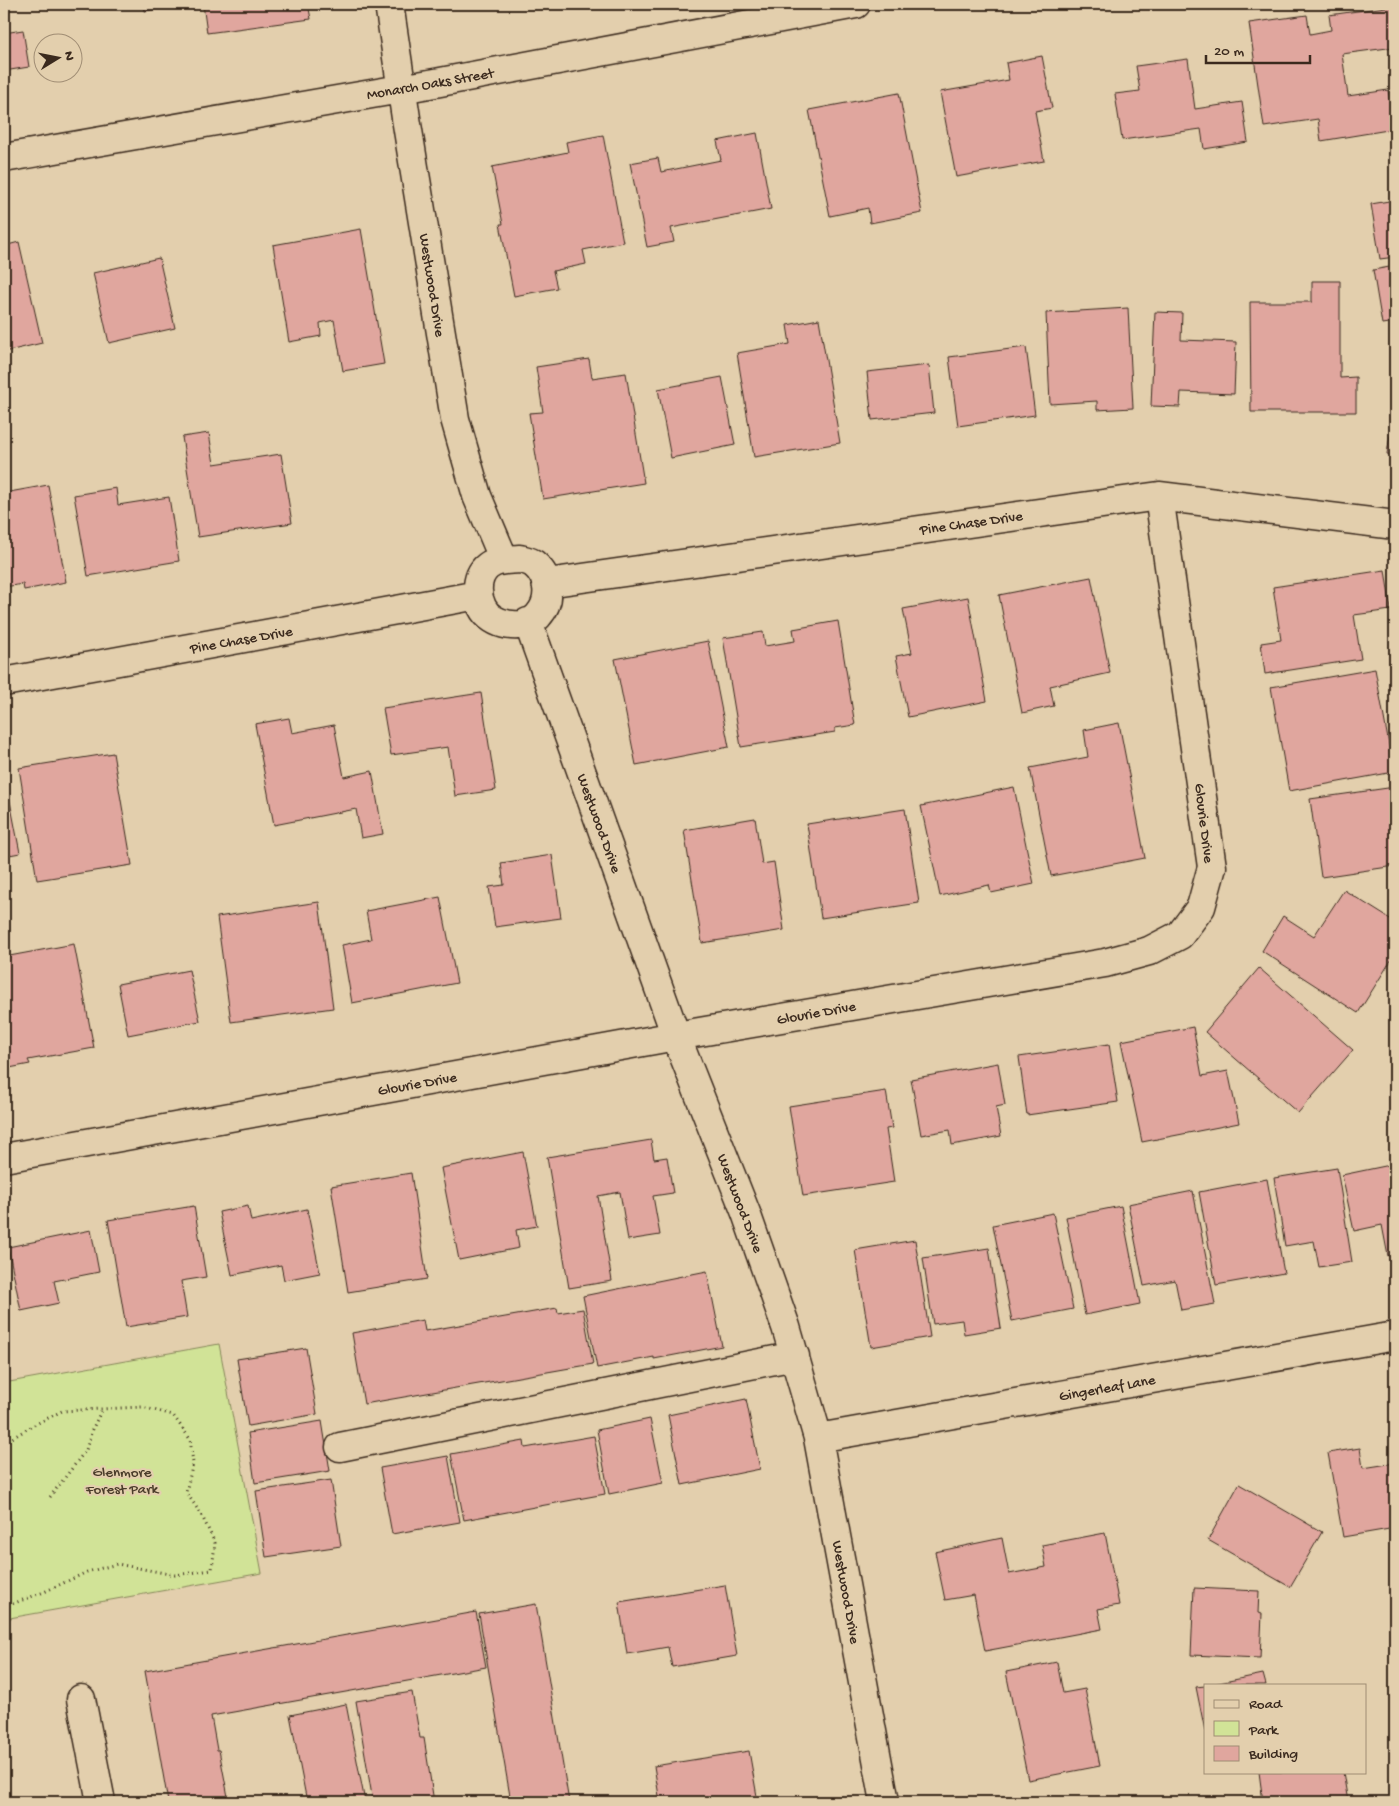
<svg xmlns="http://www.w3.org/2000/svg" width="1399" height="1806" viewBox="0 0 1399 1806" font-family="'Gochi Hand',sans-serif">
  <rect width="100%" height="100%" fill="#e3cfad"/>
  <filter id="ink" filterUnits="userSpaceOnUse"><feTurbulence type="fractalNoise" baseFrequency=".02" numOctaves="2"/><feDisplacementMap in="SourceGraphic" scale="10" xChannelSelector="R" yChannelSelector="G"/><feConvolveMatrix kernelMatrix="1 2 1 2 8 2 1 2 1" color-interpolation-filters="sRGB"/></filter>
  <g filter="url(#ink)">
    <!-- green -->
    <path fill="#d1e397" stroke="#86865a" d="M219 1344 262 1573 4 1619V1383Z"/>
    <!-- building -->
    <path fill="#e0a69e" stroke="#3b2a1e" d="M144 4H178V6L145 11Z
      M203 4H308L311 19 207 33Z
      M1393 6 1395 21V47L1342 54 1348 96 1388 90 1394 129 1321 141 1318 119 1264 127 1249 23 1307 15 1310 34 1331 30 1329 15Z
      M23 30 29 67 4 71V33Z
      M1042 56 1052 108 1035 111 1044 161 956 177 940 92 1009 80 1006 63Z
      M1188 59 1195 109 1242 102 1248 142 1204 149 1201 129 1122 140 1115 94 1140 91 1136 66Z
      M899 93 922 213 870 223 868 208 830 216 809 110Z
      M757 133 771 209 671 228 674 242 647 247 630 163 658 158 661 172 721 160 717 141Z
      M603 135 623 242 583 250 586 264 553 271 557 288 514 296 500 224H503L492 167 568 152 566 142Z
      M1395 200V257L1380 259 1371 204Z
      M361 229 384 364 343 371 334 320 320 323 321 336 289 342 273 245Z
      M19 242 42 343 4 352V246Z
      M159 258 175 328 109 343 93 273Z
      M1395 266V322L1382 324 1373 270Z
      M1312 281H1340V378L1356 377V412H1251L1250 302H1312Z
      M1128 308 1133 408 1097 410V401L1050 404 1046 313Z
      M1155 312 1182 313 1181 340 1236 342 1234 394 1181 392 1180 407 1151 406Z
      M819 319 840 443 754 457 737 353 790 344 787 325Z
      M1026 347 1035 415 958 426 949 357Z
      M589 359 592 378 626 373 644 483 543 499 529 413 543 412 536 367Z
      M929 365 934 413 872 420 867 372Z
      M722 377 735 445 671 458 658 389Z
      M1395 403V455L1387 454Z
      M209 433 214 464 281 454 292 523 198 537 182 437Z
      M48 485 66 582 24 590 23 584 4 587V493Z
      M116 488 118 505 169 497 179 561 88 576 74 495Z
      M1385 570 1391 610 1354 615 1361 659 1265 674 1261 643 1281 640 1273 587Z
      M1091 577 1110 673 1050 686 1054 706 1022 713 999 595Z
      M968 597 987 701 908 717 896 656 912 653 903 609Z
      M838 621 855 725 835 728V732L741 747 723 638 763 632 765 646 795 641 793 629Z
      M708 641 729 747 636 765 615 659Z
      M1375 669 1394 772 1289 791 1271 687Z
      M481 693 496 790 455 796 448 747 391 755 383 708Z
      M289 718 292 733 334 725 344 777 372 771 383 834 361 838 356 809 274 825 255 724Z
      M1119 723 1145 858 1051 876 1030 768 1088 757 1084 730Z
      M113 753 132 865 37 880 19 768Z
      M4 770 20 853 4 856Z
      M1014 787 1034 884 991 893 989 885 940 896 921 806Z
      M1395 787V866L1321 877 1310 799Z
      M905 809 919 903 821 918 807 824Z
      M755 818 762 864 774 862 784 930 702 943 684 830Z
      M552 855 561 918 495 927 489 887 504 885 501 863Z
      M1344 890 1395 922V954L1358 1013 1262 951 1283 916 1314 936Z
      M440 897 457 983 352 1003 342 945 371 939 366 911Z
      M319 902 333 1008 231 1022 217 917Z
      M74 944 94 1048 28 1060 30 1064 4 1069V957Z
      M1259 968 1353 1050 1298 1113 1205 1032Z
      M189 970 200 1021 128 1035 118 984Z
      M1193 1027 1202 1076 1228 1071 1239 1123 1142 1142 1121 1041Z
      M1109 1044 1118 1102 1027 1115 1019 1057Z
      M998 1063 1005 1105 996 1107 1001 1136 952 1145 950 1130 921 1135 911 1079Z
      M886 1091 892 1128 886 1129 894 1182 803 1196 789 1106Z
      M651 1140 654 1159 667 1157 673 1193 653 1196 660 1235 628 1240 620 1192 598 1196 612 1281 569 1288 547 1157Z
      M523 1152 537 1226 516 1230 519 1248 459 1260 441 1168Z
      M1395 1164V1255L1388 1256 1382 1225 1354 1231 1342 1175Z
      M1337 1168 1352 1262 1319 1267 1314 1241 1285 1246 1274 1178Z
      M411 1173 427 1279 348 1292 331 1186Z
      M1267 1179 1284 1273 1216 1285 1199 1192Z
      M1193 1191 1215 1304 1181 1310 1175 1280 1144 1286 1128 1204Z
      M194 1206 206 1277 181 1281 187 1317 126 1327 108 1220Z
      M248 1206 251 1221 307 1209 320 1273 284 1280 281 1265 232 1275 219 1212Z
      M1121 1206 1140 1304 1085 1315 1066 1217Z
      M1053 1213 1073 1309 1012 1321 993 1225Z
      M91 1230 99 1272 54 1281 59 1303 21 1311 8 1247Z
      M915 1240 930 1337 871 1347 855 1250Z
      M989 1248 1001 1328 964 1334 962 1320 933 1324 923 1258Z
      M707 1271 722 1346 654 1359V1357L597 1368 583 1296Z
      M557 1308 558 1313 583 1309 593 1364 364 1404 352 1333 423 1320 425 1331Z
      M306 1348 317 1414 248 1426 237 1359Z
      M746 1399 760 1469 682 1485 668 1415Z
      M650 1419 663 1483 609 1494 597 1430Z
      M322 1421 330 1471 255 1483 248 1433Z
      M594 1436 605 1494 464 1520 451 1454 524 1441 525 1448Z
      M1360 1448 1363 1468 1395 1463V1528L1343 1537 1328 1453Z
      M448 1456 460 1522 392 1534 380 1468Z
      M331 1480 341 1546 266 1557 256 1491Z
      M1239 1484 1322 1532 1290 1587 1208 1540Z
      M1105 1533 1119 1605 1098 1609 1102 1629 985 1651 974 1595 945 1600 935 1552 1002 1538 1009 1574 1046 1567 1042 1545Z
      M725 1585 737 1656 672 1667 668 1647 627 1654 619 1602Z
      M1194 1588 1259 1591 1258 1613 1262 1614 1260 1658 1191 1655Z
      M536 1604 569 1802H511L479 1614Z
      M476 1612 486 1667 211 1716 217 1750H219L229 1802H168L145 1671Z
      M1057 1662 1063 1693 1085 1689 1100 1766 1028 1780 1006 1672Z
      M1263 1674 1266 1685H1209Z
      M1205 1686V1731L1196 1687Z
      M412 1692 420 1738H424L434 1802H373L356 1701Z
      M346 1704 365 1802H307L290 1715Z
      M749 1751 758 1802H660L654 1766Z
      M1259 1772H1343L1348 1802H1263Z"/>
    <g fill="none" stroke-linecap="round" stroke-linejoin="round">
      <!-- minor casing -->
      <g stroke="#3b2a1e" stroke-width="31">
        <path id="minor" d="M389 4 406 118 455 419 477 496 504 560
          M4 158 435 83 856 4
          M520 559C524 560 530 561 534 564 550 577 552 601 538 616 524 632 491 626 482 607 475 592 476 571 493 563 501 559 511 560 520 559Z
          M547 583 1159 496 1395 525
          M528 622 676 1036 746 1213 786 1327 818 1438 885 1802
          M4 682 478 595
          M4 1158 676 1036 1105 963 1149 951 1180 935 1201 907 1212 867 1159 496
          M818 1438 1395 1336
          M340 1447 795 1356
          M81 1699 101 1802"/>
      </g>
      <!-- path -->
      <path stroke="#3b2a1e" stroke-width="3" stroke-dasharray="1 4" stroke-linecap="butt" d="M4 1443 32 1426 62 1411 142 1407 173 1415 190 1439 193 1463 186 1492 201 1514 215 1543 212 1570 175 1575 117 1564 87 1572 44 1592 4 1607
        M50 1497 86 1450 92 1430 102 1409"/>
      <!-- minor -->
      <use href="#minor" stroke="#e3cfad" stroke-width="28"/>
    </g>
  </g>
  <g text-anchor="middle" stroke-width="4.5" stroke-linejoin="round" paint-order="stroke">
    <!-- street labels -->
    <g font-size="15" fill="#3b2a1e" stroke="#e3cfad">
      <text transform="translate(430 83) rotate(-10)" y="5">Monarch Oaks Street</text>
      <text transform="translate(433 285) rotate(81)" y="5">Westwood Drive</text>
      <text transform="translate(971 522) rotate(-8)" y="5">Pine Chase Drive</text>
      <text transform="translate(241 639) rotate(-10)" y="5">Pine Chase Drive</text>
      <text transform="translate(600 823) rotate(70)" y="5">Westwood Drive</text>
      <text transform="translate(1205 823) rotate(83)" y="5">Glourie Drive</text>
      <text transform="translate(816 1012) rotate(-10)" y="5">Glourie Drive</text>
      <text transform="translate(417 1083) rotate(-10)" y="5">Glourie Drive</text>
      <text transform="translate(741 1203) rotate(69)" y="5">Westwood Drive</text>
      <text transform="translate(1107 1387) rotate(-10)" y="5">Gingerleaf Lane</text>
      <text transform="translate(847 1592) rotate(80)" y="5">Westwood Drive</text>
    </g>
    <!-- park labels -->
    <g font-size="15" fill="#4a3c2a" stroke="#e3cfad">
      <text x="122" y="1476">Glenmore<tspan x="122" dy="17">Forest Park</tspan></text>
    </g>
  </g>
  <!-- margin -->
  <rect width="1399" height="1806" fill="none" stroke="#e3cfad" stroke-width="20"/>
  <rect x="10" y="10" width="1379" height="1786" fill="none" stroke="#3b2a1e" stroke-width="2" filter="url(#ink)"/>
  <!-- legend -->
  <rect x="1204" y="1684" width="162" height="90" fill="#e3cfad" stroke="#a08d74"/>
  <rect x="1214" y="1700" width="25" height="8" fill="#e3cfad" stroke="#a08d74"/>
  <text x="1249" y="1708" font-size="15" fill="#3b2a1e">Road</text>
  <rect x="1214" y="1721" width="25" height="15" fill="#d1e397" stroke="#a08d74"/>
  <text x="1249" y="1734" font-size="15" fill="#3b2a1e">Park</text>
  <rect x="1214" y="1746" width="25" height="15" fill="#e0a69e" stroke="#a08d74"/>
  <text x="1249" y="1758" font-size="15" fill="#3b2a1e">Building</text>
  <!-- north arrow -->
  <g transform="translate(58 58) rotate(80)"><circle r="24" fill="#e3cfad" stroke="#a08d74"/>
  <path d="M0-4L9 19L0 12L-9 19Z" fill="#3b2a1e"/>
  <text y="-8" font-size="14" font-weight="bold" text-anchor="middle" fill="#3b2a1e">N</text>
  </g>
  <!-- scale -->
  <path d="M1206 55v8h104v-8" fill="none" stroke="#3b2a1e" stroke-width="2.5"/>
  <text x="1214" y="55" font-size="15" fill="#3b2a1e" stroke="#e3cfad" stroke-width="4" paint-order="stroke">20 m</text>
</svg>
